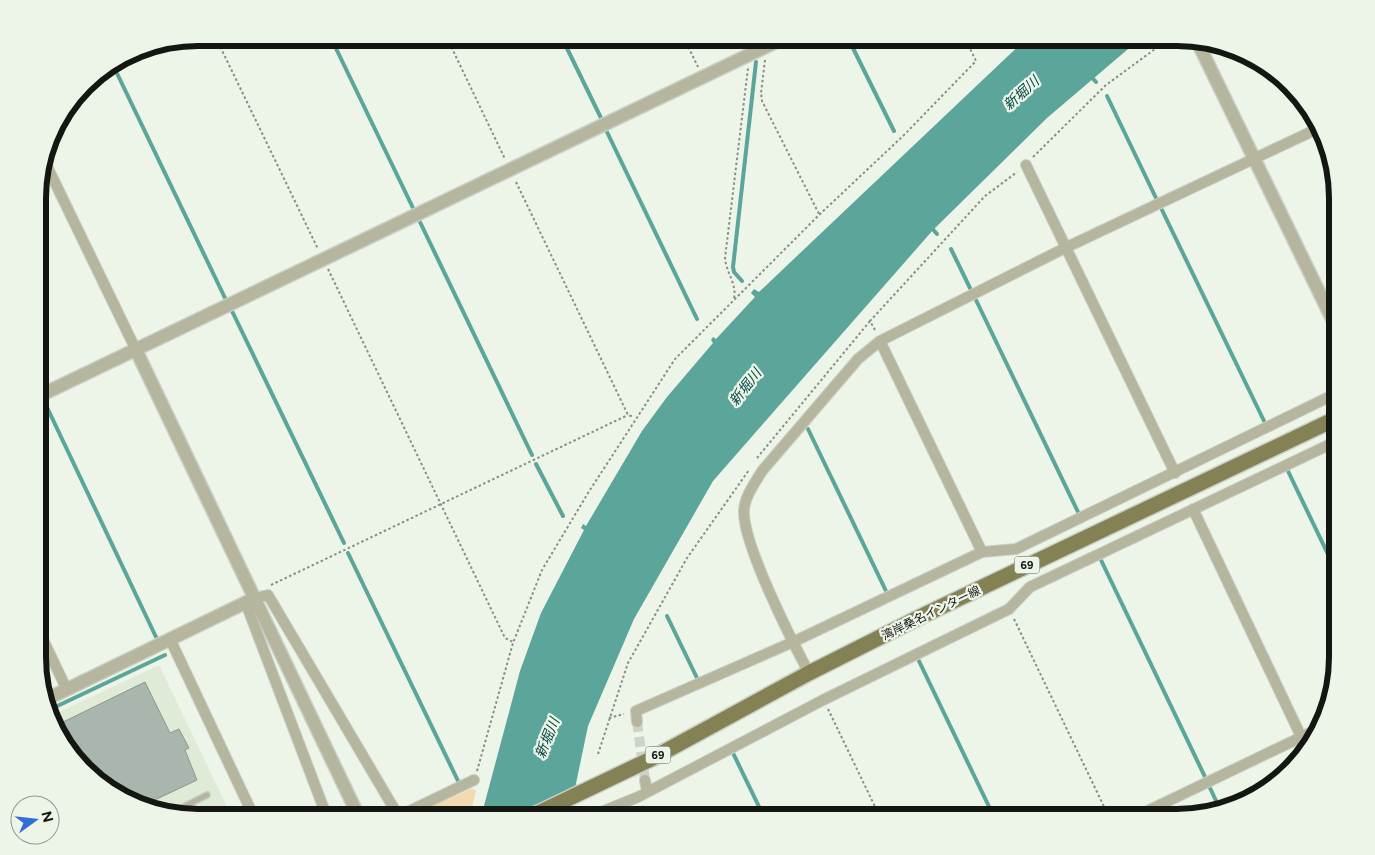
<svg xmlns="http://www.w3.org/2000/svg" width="1375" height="855" viewBox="0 0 1375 855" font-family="Figtree,'Noto Sans JP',sans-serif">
  <rect width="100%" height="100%" fill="#edf4e8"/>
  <!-- built -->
  <path fill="#dfead7" d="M159 665 229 811 215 817H198L147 809 109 790 65 746 53 715Z"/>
  <!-- green -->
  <path fill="#f2d9af" d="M471 789 476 790 470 817H417L416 814Z"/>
  <!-- water -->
  <path fill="#5ca59a" d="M1027 38H1141L1047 118 933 230 713 481 634 619 588 726 569 817H481L520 671 541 613 584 530 581 528 583 524 586 526 642 431 667 397 713 343 711 340 713 337 716 339 755 297 751 293 754 289 759 292Z"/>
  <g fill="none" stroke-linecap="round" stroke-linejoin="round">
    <!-- stream -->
    <path stroke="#5ca59a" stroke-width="4" d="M331 38 413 208
      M562 38 601 118
      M759 38V39
      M848 38 894 131
      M113 65 225 298
      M1089 74 1096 82
      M1107 96 1156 198
      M607 132 697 319
      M1162 210 1265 423
      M420 222 532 455
      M930 226 937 234
      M951 249 970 288
      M742 281 734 272 733 267 756 62
      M976 300 1079 514
      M232 311 344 543
      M44 401 156 637
      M808 429 886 591
      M536 464 563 516
      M1287 469 1337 573
      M348 553 460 785
      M1100 558 1206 779
      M667 616 697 678
      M918 659 994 817
      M51 709 165 655
      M733 753 764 817
      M1210 788 1219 807"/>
  </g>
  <!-- building -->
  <path fill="#a9b6ae" stroke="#8b9890" d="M145 682 170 733 179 729 189 748 185 750 197 780 142 806 109 790 65 746 57 725Z"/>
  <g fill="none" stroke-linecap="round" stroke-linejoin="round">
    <!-- minor-tunnel -->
    <path stroke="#ccd3c8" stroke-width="10" stroke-dasharray="10 5" stroke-linecap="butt" d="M637 722 645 780"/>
    <!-- service casing -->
    <g stroke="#cad0c6" stroke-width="8">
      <path id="service" d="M171 813 207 795"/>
    </g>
    <!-- minor casing -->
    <g stroke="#cad0c6" stroke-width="12">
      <path id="minor" d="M44 160 136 350
        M1026 165 1175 473
        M880 341 982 552
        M1193 509 1307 749
        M39 631 67 690
        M170 639 254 817
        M809 673C792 641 742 543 744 510 745 496 755 483 762 471L858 359 880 341 1067 247 1319 128
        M637 722 636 711 793 642 982 552 1016 549 1333 395 1337 388
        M645 780 647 792
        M327 817 248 609 255 598 268 595 399 817
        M397 817 474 780
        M589 817 638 797 823 700 1009 609 1030 587 1337 441
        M1135 817 1316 730"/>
    </g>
    <!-- tertiary casing -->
    <g stroke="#cad0c6" stroke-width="15">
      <path id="tertiary" d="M1197 41 1337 329
        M136 350 359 817
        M39 396 784 38
        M47 699 255 598"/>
    </g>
    <!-- primary casing -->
    <g stroke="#cad0c6" stroke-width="18">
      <path id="primary" d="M530 817 651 759 809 673 924 615 1337 418"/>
    </g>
    <!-- path -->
    <path stroke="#898e86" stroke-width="2" stroke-dasharray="2.5 2.5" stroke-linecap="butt" d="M216 38 318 249
      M447 38 505 159
      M684 38 698 67
      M765 60 761 93 762 101 819 214
      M1033 157 1106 85 1170 38
      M516 182 628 415 634 417
      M328 269 505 638 513 642
      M734 298C737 284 726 272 725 258L748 68
      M875 330 870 321 985 196 1017 172
      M757 458 870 321
      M271 585 628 415
      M1014 619 1109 817
      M828 709 880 817
      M609 718 624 714
      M598 754 628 663 687 558 749 470
      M477 771 513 643 542 570 588 493 675 359 819 215 903 136 976 61 965 38
      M642 806 648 817"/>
    <!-- service -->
    <use href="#service" stroke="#b6b59d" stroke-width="5"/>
    <!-- minor -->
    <use href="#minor" stroke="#b6b59d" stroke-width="10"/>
    <!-- tertiary -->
    <use href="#tertiary" stroke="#b6b59d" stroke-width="12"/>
    <!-- primary -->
    <use href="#primary" stroke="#848255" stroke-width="15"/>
  </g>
  <g text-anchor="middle" stroke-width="4.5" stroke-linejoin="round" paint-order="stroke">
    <!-- shield labels -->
    <g fill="#edf4e8" stroke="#545952" stroke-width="1">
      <rect x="1014.5" y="556.5" width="25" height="17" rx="4"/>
      <rect x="645.5" y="746.5" width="25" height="17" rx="4"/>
    </g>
    <g font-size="11" font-weight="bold" fill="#131611">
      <text x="1027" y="569">69</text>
      <text x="658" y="759">69</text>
    </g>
    <!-- street labels -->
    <g font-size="12" fill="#131611" stroke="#edf4e8">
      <text transform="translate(931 613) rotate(-26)" y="4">湾岸桑名インター線</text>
    </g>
    <!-- water labels -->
    <g font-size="14" font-style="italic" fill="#024841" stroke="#edf4e8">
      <text transform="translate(1021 93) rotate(-42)" y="5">新堀川</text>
      <text transform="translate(745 387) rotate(-52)" y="5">新堀川</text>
      <text transform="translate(547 738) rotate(-68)" y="5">新堀川</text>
    </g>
  </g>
  <!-- crop -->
  <path d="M0 0H1375V855H0ZM198 46H1177A152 152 0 0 1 1329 198V657A152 152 0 0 1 1177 809H198A152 152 0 0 1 46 657V198A152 152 0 0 1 198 46Z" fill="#edf4e8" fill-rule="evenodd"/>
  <path fill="none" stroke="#131611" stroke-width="6" d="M198 46H1177A152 152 0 0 1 1329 198V657A152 152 0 0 1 1177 809H198A152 152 0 0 1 46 657V198A152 152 0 0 1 198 46Z"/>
  <!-- north arrow -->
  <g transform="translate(35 820) rotate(75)"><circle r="24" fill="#edf4e8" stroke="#969b92"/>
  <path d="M0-4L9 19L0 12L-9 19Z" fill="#306cda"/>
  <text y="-8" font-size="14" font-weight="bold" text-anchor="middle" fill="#131611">N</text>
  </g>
</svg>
